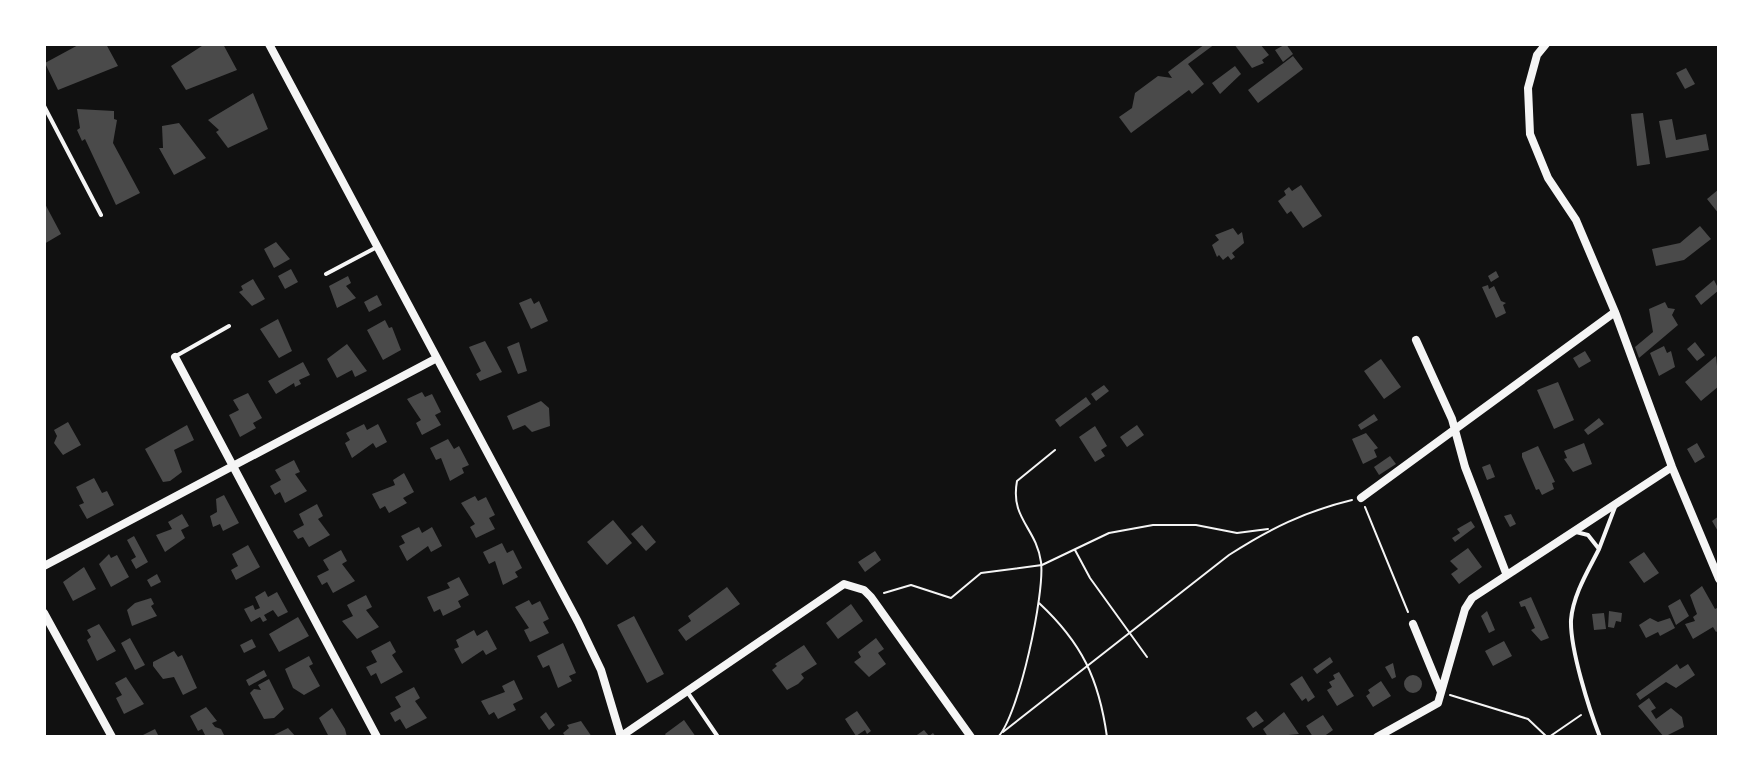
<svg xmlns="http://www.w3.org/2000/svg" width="1763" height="781" viewBox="0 0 1763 781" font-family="'Crimson Pro',serif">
  <rect width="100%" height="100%" fill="#111"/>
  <!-- building -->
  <path fill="#4a4a4a" d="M80 44H106L118 66 58 90 45 63Z
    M205 44H223L237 70 186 90 171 66Z
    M1205 44H1215L1188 64 1204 84 1192 94 1189 90 1131 133 1119 117 1132 108 1135 93 1158 76 1172 78 1168 72Z
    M1234 44H1260L1269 55 1262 60 1264 63 1252 68Z
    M1286 44 1293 54 1283 62 1275 50Z
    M1293 56 1303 69 1258 103 1248 90Z
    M1235 66 1241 74 1220 94 1212 83Z
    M1686 68 1695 84 1685 89 1676 73Z
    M253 93 268 129 228 148 216 132 219 130 208 120Z
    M77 109 114 111V119L117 120 113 143 140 193 116 205 85 139 82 141 77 130 80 128Z
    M1643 113 1650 164 1637 166 1631 114Z
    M1672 119 1676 140 1706 134 1709 150 1666 158 1659 121Z
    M179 123 206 158 174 175 159 148H163L162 126Z
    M1301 185 1322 216 1303 228 1291 211 1287 214 1278 201 1286 195 1284 191 1289 187 1292 191Z
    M1719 189V214L1707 199Z
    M44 202 61 234 44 244Z
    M1700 226 1711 239 1684 260 1656 266 1652 249 1680 243Z
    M1233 228 1238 235 1242 232 1244 243 1232 253 1235 257 1231 260 1228 256 1223 260 1219 255 1217 257 1212 245 1219 240 1215 235Z
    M276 242 290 259 274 268 264 249Z
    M291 269 298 282 285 289 278 276Z
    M1496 271 1499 277 1491 282 1488 276Z
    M348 276 351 283 346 286 356 298 337 308 329 286Z
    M253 279 265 299 252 306 239 292 243 290 241 286Z
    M1714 280 1719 290 1701 305 1695 296Z
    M1488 285 1489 289 1494 286 1501 301 1506 303 1503 305 1506 313 1496 318 1482 287Z
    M377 295 382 305 369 312 364 302Z
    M531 298 534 304 539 301 548 321 531 329 519 303Z
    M1665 302 1668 308 1675 309 1672 315 1678 325 1639 358 1635 347 1653 332 1649 309Z
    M278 319 292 351 279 358 260 329Z
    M385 320 389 328 392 327 401 350 383 360 367 330Z
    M485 341 502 372 480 381 476 374 481 371 469 347Z
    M519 342 527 371 518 374 507 347Z
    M1695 342 1705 355 1697 361 1687 349Z
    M347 344 367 371 355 377 352 370 337 378 327 359Z
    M1664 346 1667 353 1671 351 1675 367 1659 376 1650 353Z
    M1585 351 1591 361 1579 368 1573 358Z
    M1716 356 1719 386 1701 401 1685 382Z
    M1381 359 1401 387 1384 399 1364 371Z
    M303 362 310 375 299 380 301 384 295 387 294 383 276 394 268 381Z
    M1558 382 1574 420 1554 429 1537 390Z
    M1104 385 1109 391 1096 401 1091 394Z
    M422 392 425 397 432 394 441 412 435 415 441 425 422 435 416 423 421 420 407 399Z
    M248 393 262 418 253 423 256 428 240 437 229 415 239 410 233 400Z
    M1086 397 1091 404 1060 427 1055 420Z
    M541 401 549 408 550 426 532 432 525 425 513 430 507 416Z
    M1374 414 1378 420 1361 430 1358 425Z
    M1599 418 1604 424 1588 435 1584 430Z
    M68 422 81 445 63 455 54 443 57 436 54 430Z
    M364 424 367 430 378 424 387 442 376 448 373 443 352 458 345 443 350 440 346 433Z
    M187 425 194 440 174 450 182 472 170 481 163 482 145 449Z
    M1137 425 1144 435 1127 447 1120 437Z
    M1095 426 1107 446 1101 450 1105 456 1095 462 1079 437Z
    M1366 433 1378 448 1374 450 1377 457 1363 464 1352 439Z
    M448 439 454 449 459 446 469 465 462 468 464 473 450 481 441 458 436 460 430 448Z
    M1584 443 1592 464 1573 472 1564 459 1567 458 1564 451Z
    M1697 443 1705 457 1695 463 1687 449Z
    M1538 446 1555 482 1552 483 1554 489 1542 495 1539 489 1536 490 1522 457V453Z
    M1390 456 1396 464 1379 475 1374 467Z
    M294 460 300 472 295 474 307 491 285 503 280 492 275 495 270 486 281 480 275 470Z
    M1490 464 1495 477 1487 480 1482 467Z
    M404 473 414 492 403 498 407 503 389 513 385 506 380 509 372 494 395 485 393 480Z
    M94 478 102 493 107 491 114 505 87 519 79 505 84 503 76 487Z
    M224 495 239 523 223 531 220 524 213 527 210 516 217 512 216 499Z
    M475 496 478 501 486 497 495 515 489 518 495 529 476 538 470 527 475 524 461 503Z
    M317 504 323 516 318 519 330 535 309 547 303 537 298 539 293 531 304 525 299 514Z
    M182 514 189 526 181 530 185 538 165 552 156 535 172 529 168 522Z
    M1511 514 1516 524 1510 527 1504 516Z
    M1719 516V533L1712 521Z
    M613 520 632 543 607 565 587 542Z
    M1471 521 1475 527 1455 542 1452 538 1460 533 1457 529Z
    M642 525 656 542 646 551 631 534Z
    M419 527 422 533 432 527 442 546 431 552 428 546 407 561 399 546 405 543 401 536Z
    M134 536 148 562 136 569 131 560 136 557 127 540Z
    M502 543 507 553 513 550 522 568 515 572 518 577 503 585 495 561 489 564 483 552Z
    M248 545 260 567 236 580 231 570 238 566 232 554Z
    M1468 548 1482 567 1459 584 1451 574 1458 569 1450 561Z
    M341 550 347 561 342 564 355 581 333 593 327 582 322 585 317 576 329 570 323 560Z
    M875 551 881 560 865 572 858 562Z
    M1644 552 1659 573 1644 583 1629 562Z
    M109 554 111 558 117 555 129 577 111 587 99 564Z
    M84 567 96 589 73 601 63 582Z
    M157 574 161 582 151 587 147 580Z
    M459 577 469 595 458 601 461 607 443 616 440 609 434 612 427 597 450 588 447 583Z
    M1702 586 1715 609 1719 607V630L1716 632 1713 627 1693 639 1685 624 1695 621 1693 617 1697 614 1690 595Z
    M727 587 740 604 686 641 678 630 691 621 688 616Z
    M265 591 268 597 277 592 288 612 278 617 273 610 264 615 267 620 263 622 260 617 251 622 244 609 253 605 255 610 260 608 255 597Z
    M366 595 372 607 366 610 379 627 357 639 342 621 353 616 347 605Z
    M1531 597 1549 638 1541 641 1531 630 1535 628 1525 606 1521 607 1519 602Z
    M151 598 154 604 151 606 157 616 132 626 127 610 135 603Z
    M1680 599 1689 616 1676 625 1668 606Z
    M529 600 532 605 540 601 549 619 543 622 549 633 530 642 524 630 529 628 515 607Z
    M851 604 863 621 838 639 826 623Z
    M1487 611 1495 630 1489 633 1481 616Z
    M1609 611 1622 613 1621 622 1616 621 1614 628 1608 627Z
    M1604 613 1606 629 1594 630 1592 614Z
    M634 616 664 674 647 683 617 625Z
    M298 617 309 636 279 652 269 634Z
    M1650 618 1658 622 1670 618 1675 628 1660 636 1658 632 1646 638 1639 625Z
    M99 624 116 651 97 661 87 640 91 637 87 630Z
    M474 630 477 636 487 630 497 649 486 655 483 650 462 664 454 649 459 647 456 640Z
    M130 638 145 665 135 670 121 643Z
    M876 638 884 649 878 653 886 664 869 677 854 662 861 657 858 652Z
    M252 639 256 647 244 653 240 645Z
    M390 641 396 652 392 655 403 672 381 684 376 673 371 676 366 667 377 662 371 651Z
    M1504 641 1512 656 1493 666 1485 651Z
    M563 643 576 673 569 676 572 681 558 688 549 665 543 668 537 656Z
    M804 645 817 664 801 674 804 678 798 684 787 690 772 670 777 666 775 664Z
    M174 651 178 657 182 655 197 688 183 695 174 677 163 679 153 666V662Z
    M309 656 313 664 309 666 320 686 304 695 293 688 285 669Z
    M1330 657 1333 662 1317 674 1313 669Z
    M1393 663 1396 677 1392 679 1385 667Z
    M1677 664 1680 669 1688 664 1695 675 1676 688 1666 682 1640 700 1636 694Z
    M264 670 267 676 249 686 246 680Z
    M1339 672 1354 696 1337 706 1327 690 1332 687 1329 682 1335 679 1333 675Z
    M1404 684a9 9 0 1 1 18 0a9 9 0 1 1-18 0Z
    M1302 676 1315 697 1308 702 1306 698 1302 701 1290 684Z
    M126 677 144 704 124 714 116 698 122 695 115 683Z
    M269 679 284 709 274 718 264 719 250 693 254 689 261 690 258 685Z
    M514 680 523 699 513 704 516 710 498 719 494 712 489 715 481 701 505 692 502 686Z
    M1381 681 1391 696 1373 707 1366 696 1370 693 1368 690Z
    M414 687 420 698 415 701 427 718 406 729 400 719 395 722 390 713 401 707 395 697Z
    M1649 698 1656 708 1651 711 1656 719 1671 708 1682 717 1684 727 1664 737 1638 706Z
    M206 707 217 721 212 723 215 727 221 729 225 737H206L202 729 198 731 190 716Z
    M332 708 345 729 347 737H329L319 718Z
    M857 711 871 731 867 734 865 730 856 736 845 719Z
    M1256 711 1264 721 1253 728 1246 718Z
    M546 712 555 725 549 730 540 717Z
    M1284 712 1299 734 1268 737 1263 729Z
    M1323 715 1333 730 1323 737H1313L1306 726Z
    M684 720 696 737H667L665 734Z
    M581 721 592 737H566L563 733 569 728 567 725Z
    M288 728 296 737H270Z
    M155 729 159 737H139Z
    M924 730 929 736 933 733 936 737H914Z"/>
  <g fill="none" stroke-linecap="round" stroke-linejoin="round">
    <!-- path -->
    <path stroke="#f5f5f5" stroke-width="2" d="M1365 507 1408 612
      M1075 550 1090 578 1147 657
      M884 593 911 585 951 598 981 573 1042 565 1109 533 1153 525H1196L1237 533 1268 529
      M1039 603C1082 643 1099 679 1107 737
      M1450 695 1528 719 1547 737
      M1003 732 1229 555C1269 529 1306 511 1352 500
      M998 737C1019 715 1045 593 1041 562 1036 527 1010 519 1017 481L1055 450
      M1549 737 1581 715"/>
    <!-- service -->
    <path stroke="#f5f5f5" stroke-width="4" d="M44 106 101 215
      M326 274 377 247
      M176 356 229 326
      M1576 532 1588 535 1599 549C1588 571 1573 595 1571 620 1570 649 1589 709 1600 737
      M1599 549 1615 507
      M688 693 718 737"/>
    <!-- minor -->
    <path stroke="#f5f5f5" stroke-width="8" d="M269 44 578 622 601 670 621 737
      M1546 44 1537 55 1528 88 1530 134 1548 178 1576 220 1615 312 1672 467 1719 579
      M1416 340 1452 419 1465 467 1506 573
      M175 357 377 737
      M1361 498 1615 312
      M44 566 437 358
      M44 613 112 737
      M1413 624 1441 692
      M620 737 844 584 864 590 871 597 971 737
      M1377 737 1438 703 1465 609 1472 598 1672 467"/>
  </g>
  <!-- border -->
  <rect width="1763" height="781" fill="none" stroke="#ffffff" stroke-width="92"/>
</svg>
